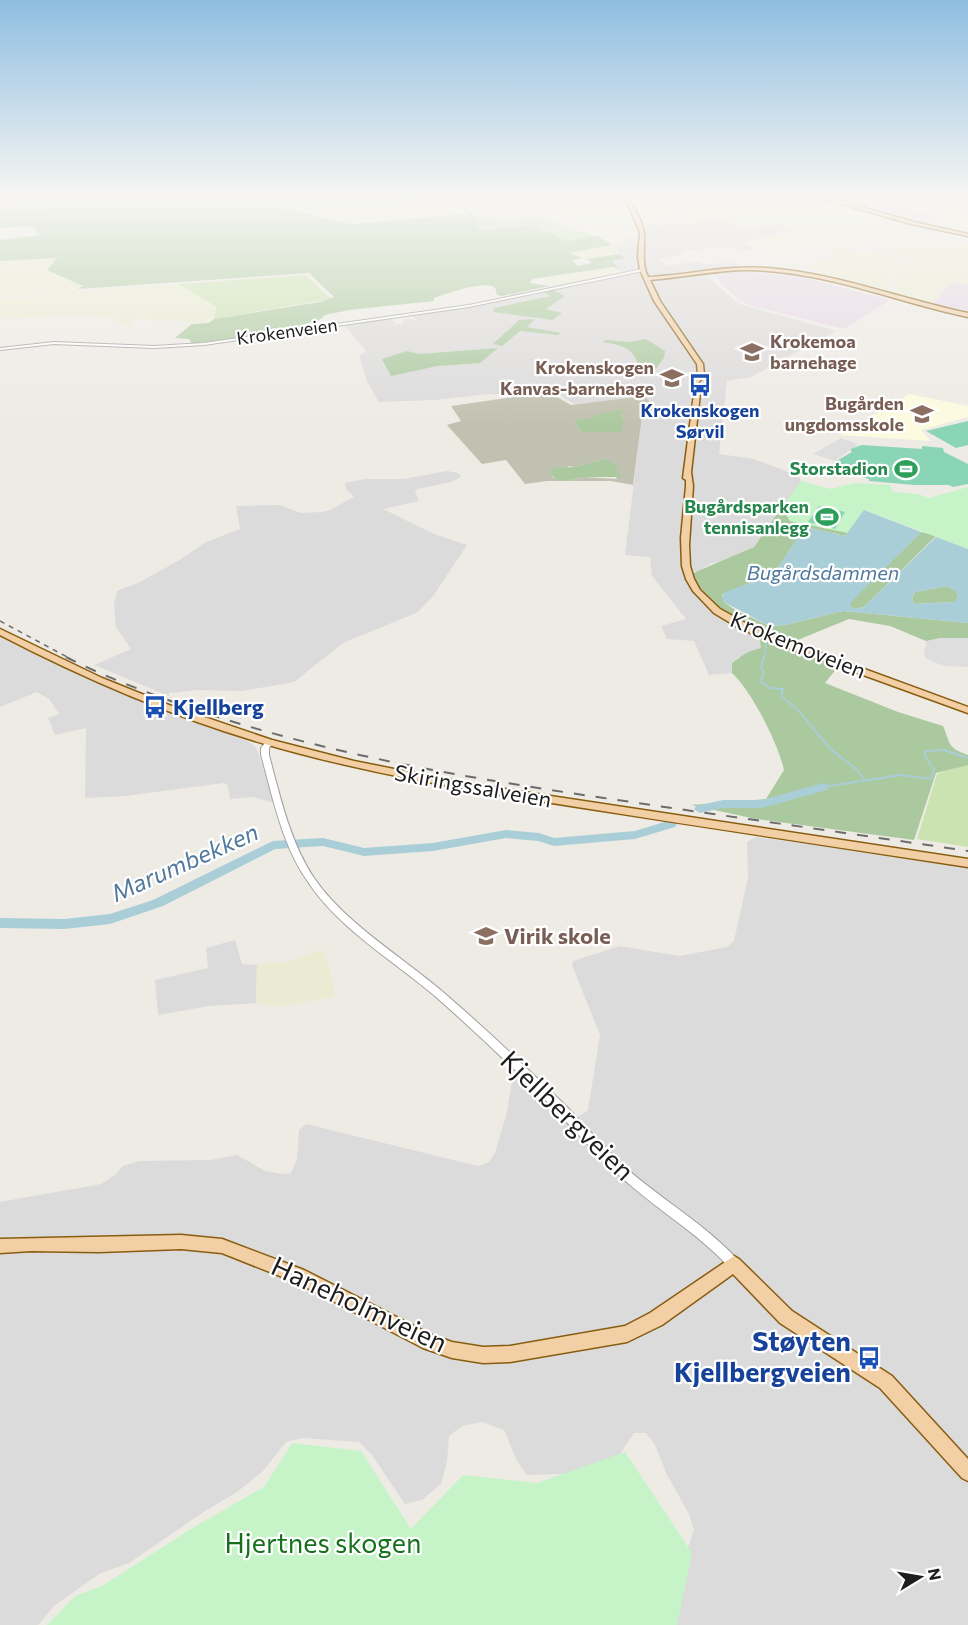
<svg xmlns="http://www.w3.org/2000/svg" width="968" height="1625" viewBox="0 0 968 1625" font-family="Commissioner,sans-serif">
  <rect width="100%" height="100%" fill="#eeebe5"/>
  <!-- residential -->
  <path fill="#dcdbdb" d="M827 198H913L914 205 882 204 864 208Z
    M728 219 740 229 780 224 799 230 743 242 754 248 740 252 729 247 714 248 679 251 683 254 658 259 667 266 697 261 705 264 735 263 742 268 703 272 735 301 743 305 836 331 751 377 727 381 719 454 754 459 781 469 800 478 801 481 754 547 719 562 711 563 699 571 685 572 696 593 713 611 762 637 761 648 738 657 732 663V673L709 675 694 641 667 639 661 626 686 619 652 576 650 557 625 555 643 409 658 410 591 403 574 404 550 389 516 395 488 394 435 400 379 402 367 381 359 356 366 351 344 325 390 318 396 324H401L405 319 417 320 412 315 479 304 542 291 551 296 537 299 545 309 556 302 551 289 622 273 612 261 625 258 613 246 625 244 624 239H645L640 223 649 222 654 226Z
    M447 471 458 473 461 477 451 482 417 489 415 491 419 501 383 509 434 534 467 545 434 595 418 612 343 643 294 682 242 691 197 690 169 693V696L94 665 131 649 116 627 114 604 117 591 138 583 178 561 206 542 240 529 236 506 279 505 301 513 322 512 330 510 354 497 346 489 345 483 349 482 365 479H404Z
    M0 637 120 693 249 742 256 747 274 803 253 797 230 799 228 786 224 783 125 796 85 798 86 728 55 735 48 718 59 714 49 699 37 692 0 707Z
    M756 837 968 866V1625H676L679 1573 694 1530 689 1514 667 1475 655 1445 646 1433H634L612 1466 595 1473 527 1475 517 1461 504 1430 482 1422 462 1426 449 1436 447 1461 441 1484 422 1500 405 1504 372 1455 359 1442 302 1438 286 1442 262 1472 237 1492 202 1513 129 1563 99 1574 54 1606 38 1625H0V1202L101 1184 115 1175 123 1166 139 1161 211 1160 237 1155 265 1171 282 1174 291 1173 297 1159 299 1130 306 1124 478 1166 489 1162 495 1153 507 1112 512 1082 516 1077 556 1115 575 1119 588 1110 600 1035 572 965 573 961 620 946 679 956 727 947 734 941 748 877 747 842Z
    M235 940 242 964 257 965 256 1003 209 1006 158 1015 155 980 208 968 206 948Z"/>
  <!-- industrial -->
  <path fill="#e6d7e4" d="M883 204 914 210 918 213 937 216V219L923 225 868 209Z
    M746 272 798 276 890 300 844 329 749 305 740 301 712 274Z
    M951 282 968 285V313L931 305Z"/>
  <!-- education -->
  <path fill="#fcfbe0" d="M909 394 968 406V417L921 430 931 441 840 435Z"/>
  <!-- construction -->
  <path fill="#c1c1b1" fill-rule="evenodd" d="M548 392 571 405 644 396 659 410 643 409 633 485 611 481H547L525 484 506 460 482 464 447 425 461 421 451 406ZM620 414 624 421 617 432H581L575 423 577 420H586ZM604 459 617 479 584 477 566 481 552 477 569 466 574 467Z"/>
  <!-- farmland -->
  <path fill="#eaebd2" d="M511 198H808L804 201 825 207 843 205 867 212 859 215 906 229 840 246 783 251 755 248 741 243 797 230 780 224 740 229 728 219 693 222 679 214 638 219 641 238 624 239 625 244 613 246 620 254 586 259 568 254 611 244 597 236 606 234 540 207Z
    M913 198H968V225L960 232 938 228 950 221 945 217 915 212Z
    M401 200 406 201 411 208 457 205 469 214 351 224 289 207H355Z
    M907 230 924 236V239L930 242 938 243 948 241 968 244V285L951 282 931 305 892 294 897 280 890 270 923 260 897 254 871 238Z
    M843 247 866 254 880 251 887 252 912 261 886 269 894 280 888 293 811 274 816 270 805 267 835 257 825 250Z
    M57 258 47 270 84 287 75 291 179 284 217 307V309L209 323 135 319 129 326 116 325 120 318 74 316 0 319V300L34 297 63 293 0 298V261Z
    M613 267 623 274 558 287 544 279Z
    M323 949 332 977 334 997 274 1007 256 1003 257 965 291 961Z"/>
  <!-- grass -->
  <path fill="#cae3b0" d="M474 216 512 219 541 216 564 227 597 236 567 241 531 225 482 231 479 230Z
    M306 275 331 299 213 319 217 307 179 284Z
    M962 765H968V847L917 839 937 774Z"/>
  <!-- forest -->
  <path fill="#abc99e" d="M28 198H426L361 205H24Z
    M120 207 282 208 351 224 468 214 462 209 465 208 473 213 480 231 531 225 567 241 597 236 612 245 569 253 582 258 572 260 578 266 592 263 586 259 620 254 625 258 612 261 619 269 613 267 532 279 530 283 549 286 502 296 497 295 495 287C482 281 449 293 434 298V301L349 310 325 315 319 320 279 332 192 344 189 339 175 338 192 324 209 323 214 319 320 302 334 297 309 273 77 289 83 286 47 270 57 258 0 261V240L40 235 32 226 0 228V209Z
    M551 289 565 296 546 309 562 313 553 320 493 312 494 308 550 296 542 291Z
    M535 319 527 327 561 333 558 335 520 331 502 346 493 344 519 320Z
    M646 339 665 351 664 358 655 370 639 366C633 347 621 345 603 342L605 340 630 342Z
    M498 348 480 363 437 366 391 376 382 359 407 351 419 354Z
    M624 409 620 414 624 421 621 432H581L575 423 577 420 595 418 593 415Z
    M604 459 615 464 621 477H584L566 481 558 480 550 474 552 468 574 467Z
    M782 507 790 521 835 529 848 533 845 536 805 527 774 574 722 595 724 602 734 609 769 626 785 625 843 611 968 623V638L926 641 890 626 849 619 783 646 837 668 825 683 898 712 943 726C951 744 946 747 968 755V765L936 773 914 840 756 819 691 805 766 799 784 770C778 743 752 692 732 673V663C742 655 748 651 761 648L760 641 764 634C733 618 708 605 691 574L754 547Z
    M921 532 937 535 864 607 855 609 851 607 850 602Z
    M947 586 956 591 958 597 955 602 914 604 912 598 915 592Z"/>
  <!-- park -->
  <path fill="#c6f4c8" d="M801 481 831 489 854 483 891 485 892 492 918 494 929 498 968 487V549L865 510 848 533 790 521 782 507Z
    M292 1443 361 1451 411 1529 463 1475 537 1483 625 1452 692 1553 677 1625H47L75 1596 102 1586 194 1527 264 1487Z"/>
  <!-- pitch -->
  <path fill="#8ad5b6" d="M968 421V445L956 448 926 431Z
    M862 445 922 449V446L943 448 944 452 968 464V484L953 487 949 485H915L869 481V479L853 474 833 463 852 452 850 449Z
    M819 506 845 512 835 529 808 522Z"/>
  <!-- parking -->
  <path fill="#dedede" d="M841 438 858 444 835 461 813 454Z
    M940 638H968V667L944 666 929 660 924 656 926 641Z"/>
  <!-- water -->
  <path fill="#a9ced7" fill-rule="evenodd" d="M864 510 921 532 851 602V607L855 609 864 607 936 537 968 549V623L843 611 785 625 769 626 724 602 722 597 725 592 774 574 805 527 845 536ZM947 586 955 591 958 597 955 602 914 604 912 598 915 592Z"/>
  <g fill="none" stroke-linecap="round" stroke-linejoin="round">
    <!-- stream-far1 -->
    <path stroke="#a9ced7" stroke-width="1.5" d="M764 658 769 626"/>
    <!-- stream -->
    <path stroke="#a9ced7" stroke-width="2" d="M764 657 761 667 764 673 760 681 770 688 783 689 781 697C804 711 815 734 834 752 845 762 858 767 865 781
      M823 787 901 775 931 779 934 770 925 756V751L944 750 968 758"/>
    <!-- river -->
    <path fill="#a9ced7" fill-rule="evenodd" d="M823 783 827 784 829 787 827 790 762 808H723L700 813 694 809 696 806 723 800H762Z
      M671 820 677 824 675 827 635 839 554 846 538 841 506 838 433 851 364 856 323 846 275 849 163 906 110 924 64 929 0 928V918L64 919 110 914 153 900 273 841 323 838 364 848 433 843 506 830 539 833 554 838 635 831Z"/>
    <!-- minor casing -->
    <g stroke="#9f9f9f" stroke-width="2">
      <path id="minor" d="M642 269 643 271 469 307 204 345 154 348 54 344 0 350V348L54 342 154 346 204 343 469 305Z
        M267 740H273L274 742 269 748V755C280 796 290 842 314 878 346 924 401 956 443 992 485 1028 526 1067 566 1106 586 1127 605 1148 626 1168 662 1200 705 1224 738 1260L740 1264 738 1268 734 1270 730 1268C697 1232 654 1208 619 1175 597 1155 578 1134 558 1113 519 1073 478 1034 436 997 394 961 339 929 308 882 282 845 273 798 261 755V748Z"/>
    </g>
    <!-- major casing -->
    <g stroke="#895d0f" stroke-width="3">
      <path id="major" d="M625 198H629C634 209 644 223 644 234 645 250 641 262 648 277 688 275 727 265 767 268 836 273 901 299 968 313V317C901 303 836 276 768 271 728 267 689 277 650 280L660 301 703 364 704 375 697 385 700 394 691 472 693 486 689 545 690 566 694 579 700 590 720 609 758 630 968 707V713L764 639 739 628 714 613 693 591 686 579 682 566 681 538 686 486V480L683 478 694 394 691 385 698 375 697 364 654 301 640 270 638 257 640 232Z
        M821 198H829L914 222 968 234V236L911 224Z
        M0 629 102 678 169 705 272 740 354 761 439 778 524 792 968 859V867C842 848 716 829 590 809 481 792 371 775 265 744 173 717 85 679 0 635Z
        M181 1235 222 1239 304 1270 432 1335 452 1342 483 1347 510 1346 625 1326 650 1313 734 1256 739 1259 792 1311 892 1376 968 1459V1481L962 1478 880 1388 780 1323 733 1274 662 1325 627 1342 510 1362 483 1363 452 1358 423 1348 300 1284 222 1253 181 1249 99 1252 31 1251 0 1253V1239Z"/>
    </g>
    <!-- minor -->
    <use href="#minor" fill="#fff" fill-rule="evenodd"/>
    <!-- major -->
    <use href="#major" fill="#f2cfa5" fill-rule="evenodd"/>
    <!-- rail-far1 -->
    <path stroke="#6c6c6c" stroke-width="1.5" stroke-dasharray="5 5" stroke-linecap="butt" d="M0 621 69 658"/>
    <!-- rail -->
    <path stroke="#6c6c6c" stroke-width="2" stroke-dasharray="11 11" stroke-linecap="butt" d="M66 657C103 676 143 691 182 705 319 753 461 777 604 798 725 816 847 833 968 851"/>
  </g>
  <!-- sky -->
  <linearGradient id="sky" x2="0" y2="1"><stop stop-color="#8fbee1"/><stop offset="0.46" stop-color="#f7f6f3"/><stop offset="1" stop-color="#f7f6f3" stop-opacity="0"/></linearGradient>
  <rect width="968" height="426" fill="url(#sky)"/>
  <!-- icons -->
  <defs>
    <g id="school-bare" transform="scale(1.8)"><path d="M0-5L7-2L0 1L-7-2ZM-4 1L0 2.5L4 1V4Q0 6-4 4Z" fill="#8d6e63" stroke="#fff" stroke-width="2.5" paint-order="stroke"/></g>
    <g id="bus-bare" transform="scale(1.8)"><path d="M-5-6H5V4H4V6H2V4H-2V6H-4V4H-5ZM-3.5-4V0h7V-4ZM-3.5 1.2v1.5H-2V1.2ZM2 1.2v1.5H3.5V1.2Z" fill="#1a4fb4" stroke="#fff" stroke-width="2.5" paint-order="stroke"/></g>
    <g id="stadium-bare" transform="scale(1.8)"><path d="M0-5a6.5 5 0 1 0 0 10a6.5 5 0 1 0 0-10ZM-3.5-1.8h7v3.6h-7Z" fill="#2e9e5b" stroke="#fff" stroke-width="2.5" paint-order="stroke"/></g>
  </defs>
  <g fill-rule="evenodd">
    <use href="#school-bare" x="752" y="352"/>
    <use href="#school-bare" x="672" y="378"/>
    <use href="#bus-bare" x="700" y="385"/>
    <use href="#school-bare" x="922" y="414"/>
    <use href="#stadium-bare" x="906" y="469"/>
    <use href="#stadium-bare" x="827" y="517"/>
    <use href="#bus-bare" x="155" y="707"/>
    <use href="#school-bare" x="486" y="936"/>
    <use href="#bus-bare" x="869" y="1358"/>
  </g>
  <g text-anchor="middle" stroke-width="4.5" stroke-linejoin="round" paint-order="stroke">
    <!-- far-street labels -->
    <g font-size="18" fill="#1e1e1e" stroke="#fff">
      <text transform="translate(287 332) rotate(-8)" y="6">Krokenveien</text>
    </g>
    <!-- far-education labels -->
    <g font-size="18" font-weight="bold" fill="#785e54" stroke="#fff" text-anchor="end">
      <text x="770" y="348" text-anchor="start">Krokemoa<tspan x="770" dy="21">barnehage</tspan></text>
      <text x="654" y="374">Krokenskogen<tspan x="654" dy="21">Kanvas-barnehage</tspan></text>
      <text x="904" y="410">Bugården<tspan x="904" dy="21">ungdomsskole</tspan></text>
    </g>
    <!-- far-transit labels -->
    <g font-size="18" font-weight="bold" fill="#164399" stroke="#fff">
      <text x="700" y="417">Krokenskogen<tspan x="700" dy="21">Sørvil</tspan></text>
    </g>
    <!-- far-leisure labels -->
    <g font-size="18" font-weight="bold" fill="#27864d" stroke="#fff" text-anchor="end">
      <text x="888" y="475">Storstadion</text>
      <text x="809" y="513">Bugårdsparken<tspan x="809" dy="21">tennisanlegg</tspan></text>
    </g>
    <!-- far-water labels -->
    <g font-size="20" font-style="italic" fill="#51799d" stroke="#fff">
      <text x="823" y="580">Bugårdsdammen</text>
    </g>
    <!-- street labels -->
    <g font-size="22" fill="#1e1e1e" stroke="#fff">
      <text transform="translate(798 645) rotate(22)" y="8">Krokemoveien</text>
      <text transform="translate(473 786) rotate(10)" y="8">Skiringssalveien</text>
    </g>
    <!-- transit labels -->
    <g font-size="22" font-weight="bold" fill="#164399" stroke="#fff" text-anchor="start">
      <text x="173" y="715">Kjellberg</text>
    </g>
    <!-- education labels -->
    <g font-size="22" font-weight="bold" fill="#785e54" stroke="#fff" text-anchor="start">
      <text x="504" y="944">Virik skole</text>
    </g>
    <!-- water labels -->
    <g font-size="24" font-style="italic" fill="#51799d" stroke="#fff">
      <text transform="translate(185 863) rotate(-24)" y="8">Marumbekken</text>
    </g>
    <!-- near-street labels -->
    <g font-size="27" fill="#1e1e1e" stroke="#fff">
      <text transform="translate(567 1116) rotate(44)" y="9">Kjellbergveien</text>
      <text transform="translate(359 1305) rotate(25)" y="9">Haneholmveien</text>
    </g>
    <!-- near-transit labels -->
    <g font-size="27" font-weight="bold" fill="#164399" stroke="#fff" text-anchor="end">
      <text x="851" y="1351">Støyten<tspan x="851" dy="31">Kjellbergveien</tspan></text>
    </g>
    <!-- near-park labels -->
    <g font-size="27" fill="#16711c" stroke="#fff">
      <text x="323" y="1553">Hjertnes skogen</text>
    </g>
  </g>
  <!-- north arrow -->
  <g transform="translate(920 1577) rotate(79)" stroke="#ffffff" stroke-width="4.5" paint-order="stroke">
  <path d="M0-4.5L10 22L0 15L-10 22Z" fill="#1e1e1e"/>
  <text y="-9" font-size="16" font-weight="bold" text-anchor="middle" fill="#1e1e1e">N</text>
  </g>
</svg>
